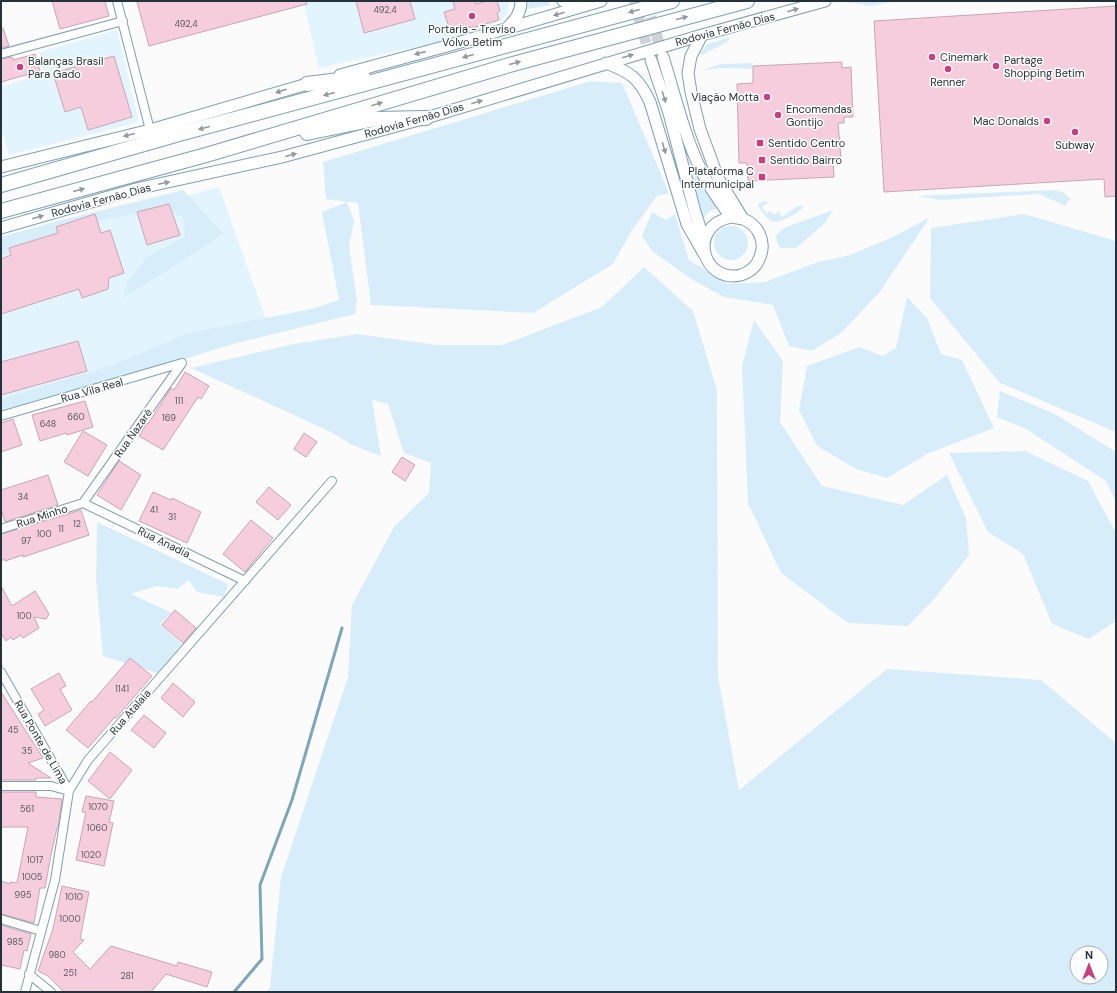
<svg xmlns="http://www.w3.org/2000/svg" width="1117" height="993" viewBox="0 0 1117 993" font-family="'DM Sans',sans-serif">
  <rect width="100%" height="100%" fill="#fbfbfb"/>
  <!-- built -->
  <path fill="#e2f4fe" d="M303 1H509L508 14 481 33 319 68Z
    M117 30 139 122 9 155 1 127V87L44 73 39 52Z
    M219 187 268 325 1 407V246Z"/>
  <!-- green -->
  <path fill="#d7eefa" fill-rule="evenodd" d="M528 1H547L551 5 527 9Z
    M852 1 887 2 897 1 872 6 847 2Z
    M731 37C724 47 713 47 703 55L700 54 707 44Z
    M753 63 752 69 724 68 703 70 721 64Z
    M591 81 622 83 669 193 657 196 632 230 613 264 533 313 371 305 358 203 326 199 323 162Z
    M688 160 701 184 719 208 710 211 702 219Z
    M183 190 223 233 212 242 123 298 128 281 148 256 185 237 183 217 163 209 91 222 36 247 1 255V237L54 222Z
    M1054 190 1064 193 1071 199 1067 202 1066 206 1039 194 940 200 917 196Z
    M766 201 768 203 762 207 766 213 771 211 774 215 779 211 782 217 796 207 804 206C799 213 778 225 771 221 766 218 762 211 758 206L759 203Z
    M347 202 354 221 349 246 357 301 355 314 233 344 88 389 1 415V399L110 366 189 333 311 309 339 300 322 212Z
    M833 210 825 223 796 248H780L775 236 784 228Z
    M652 212 666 220 675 214 689 260 728 284 765 282 818 262 850 255 893 237 930 217 879 293 841 333 812 351 789 346 773 305 724 297 691 279 652 251 642 236Z
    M1024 214 1113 240 1116 243V432L1000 383 930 298 931 228Z
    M714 243a17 17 0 1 1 34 0a17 17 0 1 1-34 0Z
    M644 267 693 311 717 390 718 677 739 790 887 669 1041 680 1116 743V992H265L270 988 281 877 348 677 352 605 394 527 429 493 431 463 404 453 388 404 372 400 381 456 352 445 331 432 191 368 294 344 357 334 438 345H502L602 307ZM1077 953H1101V977H1077Z
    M907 297 927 318 941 354 962 360 994 428 927 454 887 478 856 469 817 446 799 410 807 366 859 347 883 356 896 348Z
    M754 320 783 361 780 422 822 486 903 505 947 475 966 518 969 555 935 598 908 626 848 623 781 573 748 503 742 366Z
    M1000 391 1055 414 1116 452V502L1106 481 1026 429 997 417Z
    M1025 451 1088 481 1116 533V621L1089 639 1052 624 1023 554 988 532 949 453Z
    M97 522 228 584 224 597 197 592 188 580 178 589 157 586 131 594 172 613 160 624 184 646 160 674 103 656 96 579Z"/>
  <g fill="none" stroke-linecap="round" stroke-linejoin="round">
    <!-- stream -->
    <path stroke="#7da6bb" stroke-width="3" d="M234 992 262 959 260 885 292 800 342 628"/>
  </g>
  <!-- building -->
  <path fill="#f5cddc" stroke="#cba5b3" d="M52 1H105L109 16 60 29Z
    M141 1H306L307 4 149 46 137 2Z
    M356 1H410L415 19 364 33Z
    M453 1H475L476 4 487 1H497L500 11 497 13 499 20 475 27 453 28 449 27 444 12 455 9Z
    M1116 6V196L1105 197 1104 179 884 192 874 21Z
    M1 28H3L9 46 1 48Z
    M35 54 40 71 1 82V59L12 57 13 60Z
    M114 56 132 117 88 130 81 107 65 112 53 73Z
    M842 62V68L851 67 853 117H844V123H838L841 158 833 159 834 177 748 181 747 163H739L737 84 753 83V66Z
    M169 204 180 235 147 245 137 212Z
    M95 214 101 233 110 230 124 273 109 278 108 289 82 298 79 289 1 314V259L11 255 9 248 58 233 56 227Z
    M78 341 87 371 1 395V362Z
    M185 372 209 386 201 399 198 397 163 450 139 436 147 423 148 424 171 388 174 390Z
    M85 401 93 427 67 435 66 433 40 441 32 415Z
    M13 419 22 445 1 452V423Z
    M83 431 107 445 88 476 64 462Z
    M304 433 317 442 306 457 294 449Z
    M402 457 415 465 405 481 392 472Z
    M119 461 141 475 121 510 97 495Z
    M48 475 58 505 5 522 1 509V490Z
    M269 487 291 505 278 520 256 502Z
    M153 492 171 500 172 498 201 512 187 543 139 521Z
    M81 510 89 535 23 557V555L5 561V559L1 561V534Z
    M251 520 273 538 245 572 223 554Z
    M1 586 12 606 35 591 49 614 46 619 34 617 39 628 23 638 21 635 13 640 11 637 6 641 1 633Z
    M175 610 196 628 183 643 162 625Z
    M130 658 152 676 116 718 115 717 88 748 66 730 91 701 92 702Z
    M59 673 66 686 60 689 72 710 45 726 38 714 44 710 31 689Z
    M173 683 195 702 183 717 161 698Z
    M1 692 43 758 28 763 51 778H36V780H1Z
    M144 715 166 733 154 748 131 730Z
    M110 752 132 770 110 799 88 781Z
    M1 792H36V797L62 799 58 828H57L51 855 45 888H40L34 923 1 914V881L10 884V882L17 883 28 827H1Z
    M86 796 114 801 109 822 113 823 104 866 76 860 86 812H82Z
    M62 886 89 892 80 939 84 940 73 952 90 969 111 946 177 966 178 962 212 972 207 987 166 974 151 992H64L48 976 38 971 53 929Z
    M1 925 31 934 27 951 24 950 20 969 1 965Z"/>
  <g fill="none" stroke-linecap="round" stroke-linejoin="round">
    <!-- secondary-tunnel -->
    <path stroke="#d0d3d5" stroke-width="11" stroke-dasharray="11 5.5" stroke-linecap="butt" d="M634 1 651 60
      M646 1 663 56"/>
    <!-- minor casing -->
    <g stroke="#7ca0b3" stroke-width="10">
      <path id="minor" d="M117 1 150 130
        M1 54 123 21
        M1 416 182 363
        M83 503 245 581
        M83 503 182 363
        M1 529 83 503
        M1 672 69 791
        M1 786H51L69 791
        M1 919 41 931
        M29 974 51 992
        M25 992 55 880 69 791 88 760 332 481"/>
    </g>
    <!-- secondary casing -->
    <g stroke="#7ca0b3" stroke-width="13">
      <path id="secondary" d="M563 1 568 3H583
        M507 28C515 20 521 13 521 1
        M702 35 691 56 688 73 691 92 700 129 718 178 743 219
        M663 57C674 92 684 135 700 168 708 186 720 202 731 217 735 218 740 218 743 219 759 225 766 242 760 257 757 266 750 272 741 275 703 284 686 227 731 217
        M651 60 669 113 695 212 704 240
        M606 63C630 72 639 78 650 102L687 224 704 254
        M340 75 447 46 601 1
        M1 167 150 130 314 82
        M1 228 136 189 282 157 426 118 702 35 825 1"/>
    </g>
    <!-- motorway casing -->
    <g stroke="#7ca0b3" stroke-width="16">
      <path id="motorway" d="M307 84 363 77
        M307 133 375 119 426 118
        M1 185 179 134 672 1
        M1 211 206 155 513 64 747 1"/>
    </g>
    <!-- minor -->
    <use href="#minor" stroke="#fff" stroke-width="8"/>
    <!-- secondary -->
    <use href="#secondary" stroke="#fff" stroke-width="11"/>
    <!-- motorway -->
    <use href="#motorway" stroke="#fff" stroke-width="14"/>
  </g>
  <!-- one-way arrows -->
  <defs><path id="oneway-solid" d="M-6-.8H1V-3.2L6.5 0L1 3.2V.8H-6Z"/></defs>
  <g fill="#92999d">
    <use href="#oneway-solid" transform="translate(793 10) rotate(-16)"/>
    <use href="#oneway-solid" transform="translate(634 11) rotate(165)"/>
    <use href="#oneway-solid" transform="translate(559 14) rotate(164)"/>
    <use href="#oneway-solid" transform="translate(682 18) rotate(-15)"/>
    <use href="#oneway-solid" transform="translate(420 53) rotate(165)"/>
    <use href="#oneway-solid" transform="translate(468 56) rotate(165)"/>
    <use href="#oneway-solid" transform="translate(628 56) rotate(-16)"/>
    <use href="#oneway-solid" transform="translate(515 63) rotate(-15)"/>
    <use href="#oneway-solid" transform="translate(281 91) rotate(163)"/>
    <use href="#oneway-solid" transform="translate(329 94) rotate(165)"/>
    <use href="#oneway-solid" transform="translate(664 97) rotate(72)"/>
    <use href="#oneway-solid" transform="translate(477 102) rotate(-17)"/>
    <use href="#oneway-solid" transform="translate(377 104) rotate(-17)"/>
    <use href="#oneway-solid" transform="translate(204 128) rotate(165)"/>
    <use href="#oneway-solid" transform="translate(129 135) rotate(166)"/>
    <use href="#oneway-solid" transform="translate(664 148) rotate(74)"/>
    <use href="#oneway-solid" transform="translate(291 155) rotate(-15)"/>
    <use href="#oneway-solid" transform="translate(164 183) rotate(-12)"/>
    <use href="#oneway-solid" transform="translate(79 190) rotate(-15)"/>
    <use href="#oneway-solid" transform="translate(38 217) rotate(-16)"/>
  </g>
  <!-- markers -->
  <g fill="#c64081" stroke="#fff" stroke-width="1.5">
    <circle cx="472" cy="16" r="4"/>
    <circle cx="932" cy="57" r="4"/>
    <circle cx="996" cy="66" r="4"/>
    <circle cx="20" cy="67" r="4"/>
    <circle cx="948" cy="69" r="4"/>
    <circle cx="767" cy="97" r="4"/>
    <circle cx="778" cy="115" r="4"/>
    <circle cx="1047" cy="121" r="4"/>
    <circle cx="1075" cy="132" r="4"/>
    <rect x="756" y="139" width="8" height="8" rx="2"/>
    <rect x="758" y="156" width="8" height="8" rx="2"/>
    <rect x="758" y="173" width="8" height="8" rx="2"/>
  </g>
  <g text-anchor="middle" stroke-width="3" stroke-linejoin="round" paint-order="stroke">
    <!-- number labels -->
    <g font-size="9" fill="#585a63">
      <text x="385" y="13">492,4</text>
      <text x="186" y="27">492,4</text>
      <text x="179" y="404">111</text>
      <text x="76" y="420">660</text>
      <text x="169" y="421">169</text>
      <text x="48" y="427">648</text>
      <text x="23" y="500">34</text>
      <text x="154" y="513">41</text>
      <text x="172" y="520">31</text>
      <text x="77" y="527">12</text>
      <text x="61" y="532">11</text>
      <text x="44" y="537">100</text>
      <text x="26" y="544">97</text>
      <text x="24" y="619">100</text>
      <text x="122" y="692">1141</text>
      <text x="13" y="733">45</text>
      <text x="27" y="754">35</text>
      <text x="98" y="810">1070</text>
      <text x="27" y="812">561</text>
      <text x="97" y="831">1060</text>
      <text x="91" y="858">1020</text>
      <text x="35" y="863">1017</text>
      <text x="32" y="880">1005</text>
      <text x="23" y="898">995</text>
      <text x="74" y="900">1010</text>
      <text x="70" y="922">1000</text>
      <text x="15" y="945">985</text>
      <text x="57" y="958">980</text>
      <text x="70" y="976">251</text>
      <text x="127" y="979">281</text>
    </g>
    <!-- poi labels -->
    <g font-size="11" fill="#24333b" stroke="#fff" text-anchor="start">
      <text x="472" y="33" text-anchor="middle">Portaria - Treviso<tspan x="472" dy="13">Volvo Betim</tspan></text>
      <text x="940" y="61">Cinemark</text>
      <text x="1004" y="64">Partage<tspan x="1004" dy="13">Shopping Betim</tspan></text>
      <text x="28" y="65">Balanças Brasil<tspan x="28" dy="13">Para Gado</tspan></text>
      <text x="948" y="86" text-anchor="middle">Renner</text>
      <text x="759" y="101" text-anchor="end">Viação Motta</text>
      <text x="786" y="113">Encomendas<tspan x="786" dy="13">Gontijo</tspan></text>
      <text x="1039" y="125" text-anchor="end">Mac Donalds</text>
      <text x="768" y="147">Sentido Centro</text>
      <text x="1075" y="149" text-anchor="middle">Subway</text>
      <text x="770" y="164">Sentido Bairro</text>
      <text x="754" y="175" text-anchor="end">Plataforma C<tspan x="754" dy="13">Intermunicipal</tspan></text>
    </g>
    <!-- street labels -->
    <g font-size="11" fill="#24333b" stroke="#fff">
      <text transform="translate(725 29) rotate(-15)" y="4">Rodovia Fernão Dias</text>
      <text transform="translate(414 120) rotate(-16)" y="4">Rodovia Fernão Dias</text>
      <text transform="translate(101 200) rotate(-15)" y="4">Rodovia Fernão Dias</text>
      <text transform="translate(92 390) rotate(-16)" y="4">Rua Vila Real</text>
      <text transform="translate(133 433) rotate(-55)" y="4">Rua Nazaré</text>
      <text transform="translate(42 516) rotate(-18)" y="4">Rua Minho</text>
      <text transform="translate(164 542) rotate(26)" y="4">Rua Anadia</text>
      <text transform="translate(130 712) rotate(-49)" y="4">Rua Atalaia</text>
      <text transform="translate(41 742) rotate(60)" y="4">Rua Ponte de Lima</text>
    </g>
  </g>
  <!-- border -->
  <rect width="1117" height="993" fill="none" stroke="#24333b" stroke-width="4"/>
  <!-- north arrow -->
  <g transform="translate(1089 965)"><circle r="19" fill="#ffffff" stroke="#a7adb1"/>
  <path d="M0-3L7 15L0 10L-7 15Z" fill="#c64081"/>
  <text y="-6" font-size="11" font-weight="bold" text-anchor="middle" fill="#24333b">N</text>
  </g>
</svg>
